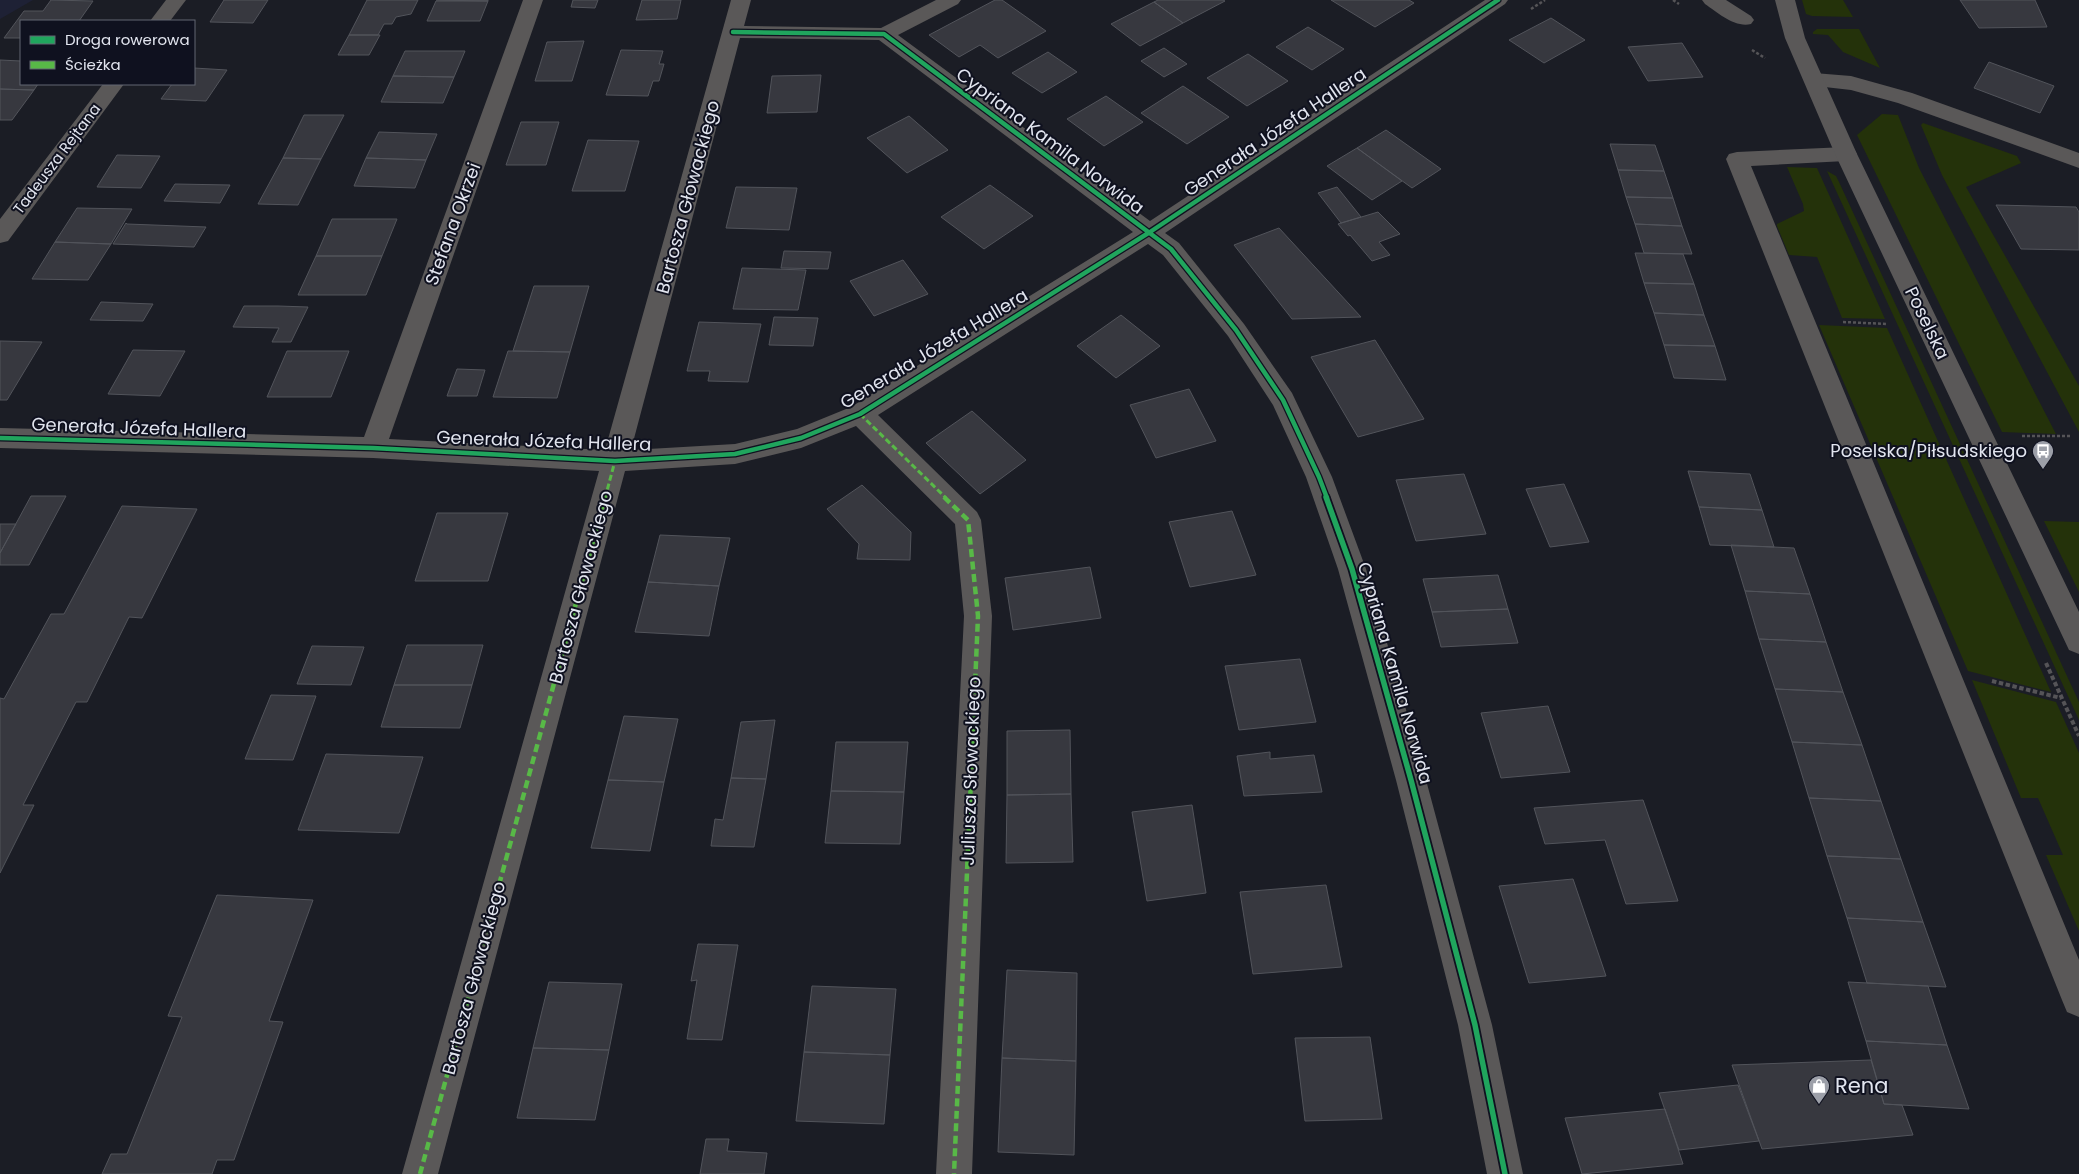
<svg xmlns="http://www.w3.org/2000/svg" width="2079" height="1174" viewBox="0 0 2079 1174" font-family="Poppins,sans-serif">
  <rect width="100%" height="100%" fill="#1b1d25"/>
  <!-- built -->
  <path fill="#1e2135" d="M0 0H33L0 19Z"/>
  <!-- green -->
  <path fill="#24320a" d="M1802 0H1843L1853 17 1812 16 1806 14Z
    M1817 29H1859L1880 68 1843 52 1828 35 1813 34V32Z
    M1882 114 1898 115 1919 168 2056 434 2002 432 1857 135Z
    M1923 123 2017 156 2021 163 1966 187 2079 386V432L1942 175 1921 125Z
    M1787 167 1817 168 1885 319 1842 318 1817 257 1789 255 1777 226V224L1804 211 1803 204Z
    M1827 171 1836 176 1839 182 2079 702V720Z
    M1819 325 1887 328 2051 692 1968 671Z
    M2044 521 2079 522V592Z
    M1972 680 2056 702 2079 753V931L2046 855H2063L2038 798H2021Z"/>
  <!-- building -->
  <path fill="#37383f" stroke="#52545b" d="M51 0 93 1 79 21H21V38H4L24 11H43Z
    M224 0H268L253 23 210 22Z
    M367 0H418L411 14 396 17 392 24H384L378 35H349Z
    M436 0H488V1Z
    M573 0H598L595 8 571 7Z
    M642 0H681L677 19 636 20Z
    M995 0H1002L1046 31 998 58 980 45 959 57 929 35Z
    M1158 0H1223L1225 1 1183 23 1154 2Z
    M1331 0H1409L1414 3 1375 27Z
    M1960 0H2035L2047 27 1979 28Z
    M436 1H488L480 21H427Z
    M1154 2 1183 23 1140 46 1111 24Z
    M1551 18 1585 40 1544 63 1509 40Z
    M1308 27 1344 49 1312 70 1276 47Z
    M349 35H380L369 55H338Z
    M584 41 572 81H535L547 42Z
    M1682 43 1703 77 1648 81 1628 47Z
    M1164 48 1187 64 1164 77 1141 61Z
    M621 50 663 51 659 64H664L659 81H653L648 96 606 95Z
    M405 51H465L454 77 393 76Z
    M1048 52 1077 72 1042 93 1012 73Z
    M1248 54 1288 81 1247 106 1207 78Z
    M0 60 21 61V84H38L34 90 0 89Z
    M1989 62 2054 86 2040 113 1974 88Z
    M194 68 227 70 206 101 161 99 172 84H194Z
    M821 75 817 112 767 113 772 76Z
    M393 76 454 77 443 103 381 102Z
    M1183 86 1229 117 1187 144 1141 113Z
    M0 89 34 90 12 120H0Z
    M1106 96 1143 122 1104 146 1067 119Z
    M304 115H344L321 159 283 158Z
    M909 116 948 150 907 173 867 138Z
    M521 122H559L546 165H506Z
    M1386 130 1441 169 1412 188 1357 148Z
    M379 132 437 134 426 160 366 158Z
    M588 140 639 141 625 191H572Z
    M1610 144 1655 145 1664 171 1618 170Z
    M1357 148 1402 181 1372 200 1327 166Z
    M117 155 160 156 141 188 97 187Z
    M283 158 321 159 298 205 258 204Z
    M366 158 426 160 415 188 354 186Z
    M1618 170 1664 171 1673 198 1626 197Z
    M175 184 230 185 220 203 164 201Z
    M990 185 1033 216 984 249 941 217Z
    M736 187 797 188 789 230 726 228Z
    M1337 187 1361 217 1341 223 1318 193Z
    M1626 197 1673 198 1682 226 1635 224Z
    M1996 205 2076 207 2079 212V250L2021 249Z
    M77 208 132 209 111 244 55 242Z
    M1378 212 1400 234 1379 242 1390 255 1372 261 1350 235 1348 236 1338 224Z
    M332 219H397L382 256H316Z
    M126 223 127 224 206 227 194 247 113 244Z
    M1635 224 1682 226 1692 254 1644 253Z
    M1279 228 1361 317 1292 319 1234 245Z
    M55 242 111 244 88 280 32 279Z
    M784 251 831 252 828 269 781 268Z
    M1635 253 1683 254 1694 284 1644 283Z
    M316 256H382L366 295H298Z
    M903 260 928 294 874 316 850 281Z
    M742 268 806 270 798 310 733 309Z
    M1644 283 1694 284 1704 315 1654 313Z
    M534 286H589L570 352 513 351Z
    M101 302 153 304 143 321 90 320Z
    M244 306H278L308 307 291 342H272L279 328 233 327Z
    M1654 313 1704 315 1715 346 1664 345Z
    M1121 315 1160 346 1116 378 1077 346Z
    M774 317 818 318 813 346 769 345Z
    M699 322 761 324 748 382 708 381 710 371H687Z
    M1375 340 1424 419 1358 437 1311 357Z
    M0 341 42 342 7 400H0Z
    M1664 345 1715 346 1726 380 1674 378Z
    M133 350 185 351 160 396 108 394Z
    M287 351H349L331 397H267Z
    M508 351 570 352 557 398 493 397Z
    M457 369 485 370 477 396H447Z
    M1189 389 1216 441 1156 458 1130 405Z
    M972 411 1026 460 980 494 926 443Z
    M1688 471 1750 474 1762 510 1699 507Z
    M1464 474 1486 534 1416 541 1396 480Z
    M1564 484 1589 542 1550 547 1526 489Z
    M862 485 911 532 910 560 857 559 859 544 827 509Z
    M31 496H66L29 565H0V553Z
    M122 506 197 509 142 618 129 617 87 702H76L23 805H34L0 873V698L4 699 51 614H64Z
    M1699 507 1762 510 1774 547 1710 545Z
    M1232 511 1256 575 1190 587 1169 522Z
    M437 513H508L488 581H415Z
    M0 524H16L0 553Z
    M660 535 730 538 719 586 648 582Z
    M1731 545 1794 548 1810 594 1745 591Z
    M1090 567 1101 618 1013 630 1005 578Z
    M1498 575 1508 609 1432 612 1423 579Z
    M648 582 719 586 709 636 635 632Z
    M1745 591 1810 594 1826 642 1759 639Z
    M1508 609 1518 643 1441 647 1432 612Z
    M1759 639 1826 642 1843 692 1775 689Z
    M407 645H483L472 685H394Z
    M312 646 364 647 351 685 297 684Z
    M1300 659 1316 722 1239 730 1225 666Z
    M394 685H472L460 728 381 727Z
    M1775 689 1843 692 1862 745 1792 742Z
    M271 695 316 696 293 760 245 759Z
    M1548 706 1570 772 1501 778 1481 713Z
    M624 716 678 719 664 782 608 780Z
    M775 720 766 779 731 778 741 722Z
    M1070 730 1071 794 1007 795V731Z
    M836 742H908L904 792 831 791Z
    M1792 742 1862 745 1881 801 1809 798Z
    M1270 752V759L1314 755 1322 792 1244 796 1237 756Z
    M326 754 423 757 399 833 298 830Z
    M731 778 766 779 754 847 711 846 715 819 723 820Z
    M608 780 664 782 650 851 591 848Z
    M831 791 904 792 900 844 825 843Z
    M1071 794 1073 862 1006 863 1007 795Z
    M1809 798 1881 801 1901 859 1827 856Z
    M1643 800 1678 901 1626 904 1605 840 1545 844 1534 808Z
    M1192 805 1206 893 1147 901 1132 812Z
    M1827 856 1901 859 1923 922 1847 918Z
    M1573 879 1606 976 1529 983 1499 886Z
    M1326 885 1342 967 1253 974 1240 892Z
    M217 895 313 900 269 1021 283 1022 234 1160H217L212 1174H102L111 1154H127L182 1017 168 1016Z
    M1847 918 1923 922 1946 987 1867 983Z
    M698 944 738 945 722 1040 687 1039 697 980 691 981Z
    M1007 970 1077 973 1076 1061 1002 1058Z
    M549 982 622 984 609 1050 533 1048Z
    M1848 982 1928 986 1947 1045 1866 1041Z
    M812 986 896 989 890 1055 804 1052Z
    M1370 1037 1382 1119 1305 1121 1295 1038Z
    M1866 1041 1947 1045 1969 1109 1884 1104Z
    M533 1048 609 1050 595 1120 517 1118Z
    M804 1052 890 1055 884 1124 796 1121Z
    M1002 1058 1076 1061 1074 1155 998 1152Z
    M1871 1060 1884 1104 1902 1105 1913 1135 1762 1149 1732 1065Z
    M1738 1085 1759 1141 1679 1150 1659 1093Z
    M1665 1109 1683 1164 1582 1174 1565 1118Z
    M706 1139H729L727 1151 767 1153 764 1174H700Z"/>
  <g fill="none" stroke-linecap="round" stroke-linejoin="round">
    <!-- path-far1 -->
    <path stroke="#555457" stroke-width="2.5" stroke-dasharray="3 2" stroke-linecap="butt" d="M1673 0 1679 4
      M1531 9 1545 0
      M1752 50 1765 58
      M1843 322 1887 324
      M2022 436H2071"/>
    <!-- path -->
    <path stroke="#555457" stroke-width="4" stroke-dasharray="4.5 2.5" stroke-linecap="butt" d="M2046 663 2079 736
      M1992 681 2061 698"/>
    <!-- service -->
    <path fill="#5a5858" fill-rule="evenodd" d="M1846 147 1854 149 1857 154 1854 159 1846 161 1751 166 2079 960V1017L2067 1012 2062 1000 1726 159 1729 154 1737 152Z"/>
    <!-- minor -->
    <path fill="#5a5858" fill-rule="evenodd" d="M166 0H186L170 21H150Z
      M523 0H543L389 439 605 450 731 0H751L744 26 881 28 936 0H961L958 4 898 35 1150 221 1485 0H1508L1505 4 1165 233 1179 243 1244 324 1292 393 1332 477 1366 569 1426 780 1492 1025 1523 1174H1487L1458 1025 1396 780 1338 569 1306 477 1273 405 1228 336 1163 255 1148 244 878 415 977 512 981 520 992 616 972 1174H936L964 616 955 524 856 426 801 448 735 464 625 471 438 1174H402L599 471 373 458 0 448V428L364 437ZM740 38 879 40 1133 232 851 407 797 429 735 444 631 450Z
      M1702 0H1726L1751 16 1754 20 1751 24C1735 28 1718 13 1705 4Z
      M1814 73 1851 76 1912 93 2079 153V168L1898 103 1851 90 1807 85 1804 80 1807 75Z
      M103 84H124L8 241 0 243V219Z"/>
    <!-- tertiary -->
    <path fill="#5a5858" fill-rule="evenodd" d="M1775 0H1795L1805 38 1857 154 2079 612V654L2069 650 1835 154 1785 38Z"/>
    <!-- quiet-far1 -->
    <path stroke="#58b947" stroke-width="3" stroke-dasharray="6 3" stroke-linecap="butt" d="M860 414 946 498
      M605 498 615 461"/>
    <!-- quiet -->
    <path stroke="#58b947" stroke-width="4.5" stroke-dasharray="8 4.5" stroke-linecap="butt" d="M944 497 968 520 978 616 954 1174
      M420 1174 605 497"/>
    <!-- cycleway-far1 casing -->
    <g stroke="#0f111f" stroke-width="7">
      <path id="cycleway-far1" d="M733 32 884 34 1171 249 1236 330 1283 400 1319 477 1327 498
        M0 438 373 448 615 461 735 454 801 438 860 414 1150 232 1498 0"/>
    </g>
    <!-- cycleway casing -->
    <g stroke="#0f111f" stroke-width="9">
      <path id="cycleway" d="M1326 497 1352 569 1411 780 1475 1025 1505 1174"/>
    </g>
    <!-- cycleway-far1 -->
    <use href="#cycleway-far1" stroke="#20a55d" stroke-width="4.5"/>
    <!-- cycleway -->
    <use href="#cycleway" stroke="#20a55d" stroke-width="5.5"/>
  </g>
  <!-- icons -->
  <defs>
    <g id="bus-pin" transform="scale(1.125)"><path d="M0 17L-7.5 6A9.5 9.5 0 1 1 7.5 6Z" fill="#9c9fa8" stroke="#0f111f"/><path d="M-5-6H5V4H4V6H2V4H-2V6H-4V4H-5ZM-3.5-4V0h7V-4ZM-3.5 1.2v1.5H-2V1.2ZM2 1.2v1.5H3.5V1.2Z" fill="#fff"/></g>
    <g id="shop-pin" transform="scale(1.125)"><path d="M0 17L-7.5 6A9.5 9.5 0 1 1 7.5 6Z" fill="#9c9fa8" stroke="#0f111f"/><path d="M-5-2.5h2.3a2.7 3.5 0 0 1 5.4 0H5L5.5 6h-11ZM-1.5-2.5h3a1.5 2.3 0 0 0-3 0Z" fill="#fff"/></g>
  </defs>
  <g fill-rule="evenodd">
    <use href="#bus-pin" x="2043" y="451"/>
    <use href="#shop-pin" x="1819" y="1086"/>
  </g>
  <g text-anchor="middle" stroke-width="4" stroke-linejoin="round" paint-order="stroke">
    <!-- far-street labels -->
    <g font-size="15" fill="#e2e5ef" stroke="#0f111f">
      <text transform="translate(57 159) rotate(-53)" y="5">Tadeusza Rejtana</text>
    </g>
    <!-- street labels -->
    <g font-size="18" fill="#e2e5ef" stroke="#0f111f">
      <text transform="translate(1275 132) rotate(-34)" y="6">Generała Józefa Hallera</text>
      <text transform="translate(1050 141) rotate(37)" y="6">Cypriana Kamila Norwida</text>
      <text transform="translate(688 197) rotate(-75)" y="6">Bartosza Głowackiego</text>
      <text transform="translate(453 224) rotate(-70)" y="6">Stefana Okrzei</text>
      <text transform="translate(1927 323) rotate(64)" y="6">Poselska</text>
      <text transform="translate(934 349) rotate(-31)" y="6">Generała Józefa Hallera</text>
      <text transform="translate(139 428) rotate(2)" y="6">Generała Józefa Hallera</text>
      <text transform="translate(544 441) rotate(2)" y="6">Generała Józefa Hallera</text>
      <text transform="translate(581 587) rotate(-75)" y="6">Bartosza Głowackiego</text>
      <text transform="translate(1395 673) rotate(74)" y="6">Cypriana Kamila Norwida</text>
      <text transform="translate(971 771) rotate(-88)" y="6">Juliusza Słowackiego</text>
      <text transform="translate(474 978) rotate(-75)" y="6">Bartosza Głowackiego</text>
    </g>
    <!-- poi labels -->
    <g font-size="18" fill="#e2e5ef" stroke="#0f111f" text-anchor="end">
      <text x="2027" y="457">Poselska/Piłsudskiego</text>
    </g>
    <!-- near-poi labels -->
    <g font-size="21" fill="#e2e5ef" stroke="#0f111f" text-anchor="start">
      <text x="1835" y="1093">Rena</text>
    </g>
  </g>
  <!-- legend -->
  <rect x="20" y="20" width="175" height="65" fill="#0f111f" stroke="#636672"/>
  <rect x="30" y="36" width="25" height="8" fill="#20a55d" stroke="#636672"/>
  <text x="65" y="45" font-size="15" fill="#e2e5ef">Droga rowerowa</text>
  <rect x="30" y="61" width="25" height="8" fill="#58b947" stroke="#636672"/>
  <text x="65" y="70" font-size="15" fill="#e2e5ef">Ścieżka</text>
</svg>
